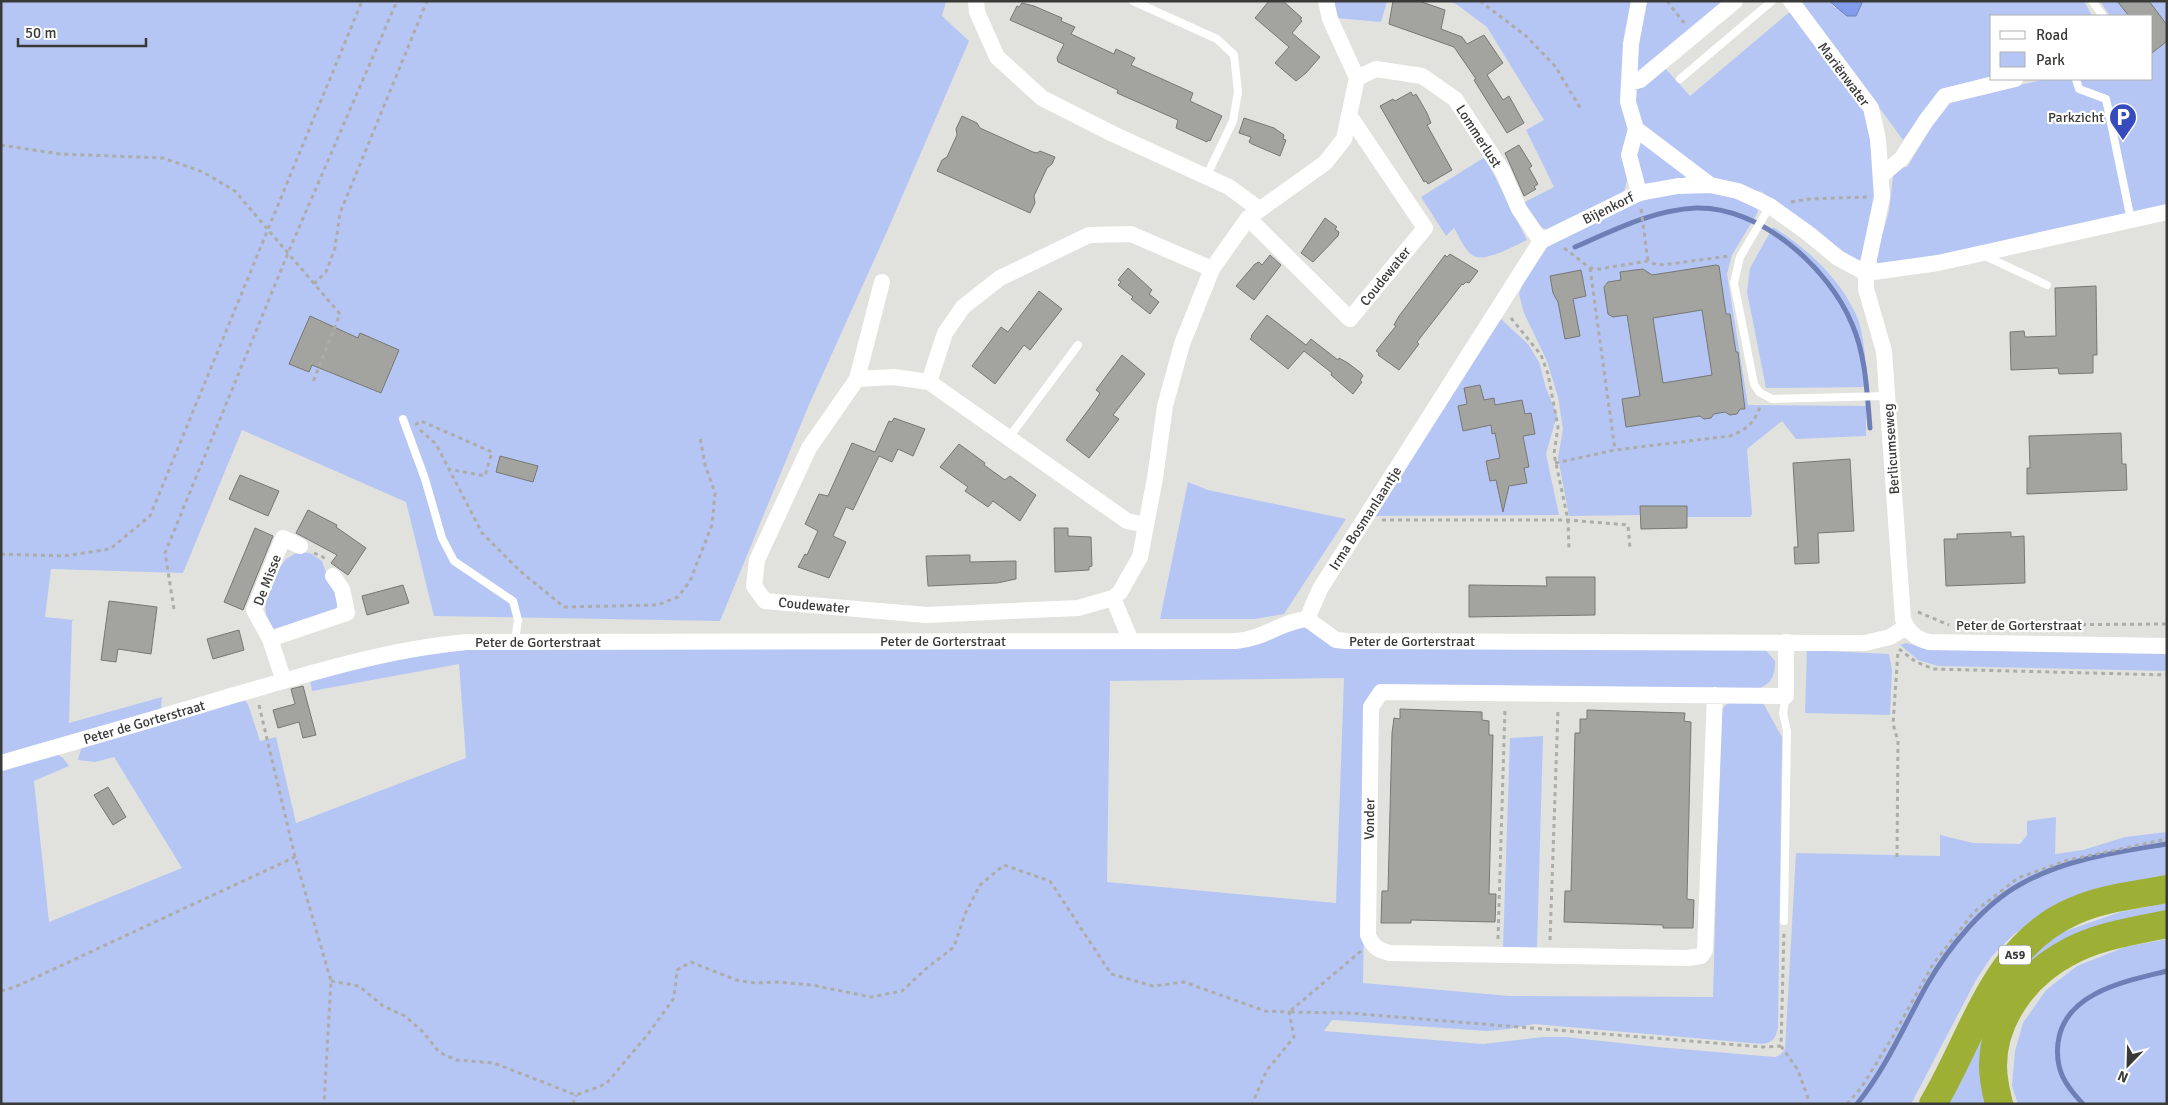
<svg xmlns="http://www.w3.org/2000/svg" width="2168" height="1105" viewBox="0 0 2168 1105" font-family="Signika,sans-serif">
  <rect width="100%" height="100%" fill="#e1e2dd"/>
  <!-- green -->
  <path fill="#b6c6f4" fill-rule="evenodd" d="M1 1H946L942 16 969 41 889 227 808 407 720 621 434 616 406 502 242 430 183 573 51 569 45 617 74 620 72 621 69 723 162 697 161 709 1 756Z
    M1333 1H1387L1381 22 1336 18Z
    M1447 1H1634L1630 141 1627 181 1623 195 1547 230 1535 224 1521 204 1554 187 1526 130 1544 120 1487 27 1456 4Z
    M1647 1H1730L1637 77 1638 41Z
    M1801 1H1829L1835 8 1862 3 1861 1H2084L2092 16H1992V76L1939 90 1903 140Z
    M2100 1H2167V206L1921 259 1878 265 1876 258 1889 211 1894 168 1907 167 1947 102 2046 79H2152V16H2110Z
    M1792 10 1864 109 1868 125 1877 186 1864 256 1859 262 1819 235 1762 192 1732 185 1711 178 1650 133 1638 119 1634 89 1665 68 1690 96Z
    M1639 139 1686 176 1683 179 1644 184C1639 172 1632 150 1639 139Z
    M1485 157 1527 240C1516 245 1483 264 1472 255 1464 249 1459 236 1454 228L1446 236 1421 197Z
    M1686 192 1718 193 1757 204 1758 212 1732 255 1727 274 1748 405 1866 406V436L1796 439 1782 421 1747 449 1752 514 1750 517H1687V506H1641L1640 515 1569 516 1558 458 1563 429 1558 397 1547 361 1524 313 1519 294 1523 283 1548 246 1623 207 1655 197Z
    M1773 227C1807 248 1842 280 1858 319 1864 336 1866 368 1869 387L1766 388 1747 292 1750 268Z
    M1501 319 1528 344 1539 362 1546 388 1557 415 1546 454 1559 515 1372 516Z
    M1188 482 1208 490 1346 519 1284 614 1255 619H1160Z
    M298 552 310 553 322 561C326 578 342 592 336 610L272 630 266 615 265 599 278 570 286 559Z
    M1291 627H1307L1318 634 1763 647 1775 661C1775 675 1773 682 1760 688L1384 687 1368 705 1363 983 1509 996 1713 997 1721 710 1729 702 1762 701 1782 737 1778 1028C1775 1039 1774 1042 1762 1044L1534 1024 1509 1029 1487 1031 1332 1020 1324 1031 1483 1044 1543 1037H1565L1657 1047 1775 1057 1780 1055 1785 1049 1796 853 1940 856V835L1973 843 2020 844 2027 835V821L2056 817 2055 854 2083 850 2125 837 2167 832V876L2039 917 2013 935 1992 956 1976 980 1911 1104H1V769L55 753 63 758 69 766 34 781 49 922 182 868 114 757 95 762 78 760 82 745 243 698 248 704 260 741 276 737 296 823 466 758 459 664 312 691 310 680 357 667 458 648 1239 647ZM1344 678 1336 903 1107 882 1110 681Z
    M1906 643 1925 648 2167 651V671L1938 666 1918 660 1900 645Z
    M1807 650 1889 654 1892 670 1890 715 1805 713Z
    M1543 736 1537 948H1503L1510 738Z
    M2167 903V911L2024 973 1991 1104H1940L2026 958 2060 933 2120 912Z
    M2167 939V1104H2018L2012 1086 2015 1051 2023 1023 2046 990 2077 966 2125 947Z"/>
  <!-- water -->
  <path fill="#849cec" stroke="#6e7fb6" d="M1829 1H1861L1862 3 1856 16H1847Z"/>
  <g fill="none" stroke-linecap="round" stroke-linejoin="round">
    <!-- stream -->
    <path stroke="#6e7fb6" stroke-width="5" d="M1575 247C1614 230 1653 210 1696 208 1760 206 1829 268 1852 324 1866 356 1867 393 1870 428
      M1857 1104C1887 1067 1905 1023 1928 983 1949 947 1984 904 2021 884 2065 859 2118 852 2167 844
      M2083 1104C2065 1085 2055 1070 2058 1043 2064 992 2127 981 2167 971"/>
  </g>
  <!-- building -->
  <path fill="#a3a49f" stroke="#777874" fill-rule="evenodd" d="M1269 1H1283L1302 18 1300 19 1302 21 1292 33 1320 57 1306 73 1296 81 1275 63 1289 47 1255 18Z
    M1393 1H1419L1445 10 1441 29 1462 37 1467 44 1484 35 1503 63 1487 75 1503 100 1509 96 1524 123 1507 133 1474 80 1476 79 1454 47 1389 24Z
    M2117 1H2149L2167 25V41L2152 53V16H2129Z
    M1022 3 1034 6 1062 18 1061 21 1075 27 1071 34 1114 54 1116 49 1135 58 1131 65 1193 93 1190 101 1222 116 1210 141 1208 140 1207 142 1176 128 1178 120 1117 93 1118 90 1058 62 1057 58 1064 44 1010 20 1017 6 1019 7Z
    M1411 92 1413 96 1416 94 1427 113 1431 123 1427 125 1452 170 1428 184 1426 181 1424 182 1380 106 1393 99 1395 101Z
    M962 116 977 123 980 128 1033 152 1037 153 1040 151 1055 157 1052 164 1047 168 1034 196 1035 203 1030 213 937 171 942 160 947 157 957 135 956 129Z
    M1244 118 1274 128 1284 135 1283 139 1286 140 1280 156 1252 144 1249 142 1251 137 1239 133Z
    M1519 145 1532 166 1529 168 1538 184 1534 187 1536 189 1524 196 1505 153Z
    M1325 218 1337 227 1335 229 1339 232 1338 236 1313 262 1301 253Z
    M1450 254 1478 271 1469 283 1466 282 1463 285 1462 284 1417 342 1419 344 1399 370 1378 355 1379 353 1376 351 1396 326 1394 325 1399 316 1430 275 1445 255 1447 257Z
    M1270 255 1281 265 1254 300 1236 286 1255 264 1259 262 1262 265Z
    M1716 265 1719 266 1726 314H1730L1736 352H1738L1745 409H1740L1737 414 1730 415 1725 412 1714 414 1711 418 1704 419 1700 416 1626 427 1622 399 1640 396 1627 315 1613 317 1608 314 1604 287 1608 282 1621 280 1620 272 1643 269 1652 275ZM1702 310 1712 375 1663 383 1653 318Z
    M1128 268 1152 290 1149 294 1159 302 1150 314 1131 299 1133 297 1118 285 1121 282 1118 280Z
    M1581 270 1586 296 1573 299 1580 336 1565 339 1558 302 1553 293 1550 276Z
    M2096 286 2097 355H2093V373L2059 374 2058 368 2011 370 2010 332 2024 331 2025 337 2056 336 2055 288Z
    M1039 291 1062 309 1030 350 1024 345 995 384 972 366 1001 327 1008 332Z
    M1267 315 1306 345 1311 339 1338 360 1339 358 1348 363 1361 373 1363 376 1360 380 1362 382 1353 394 1331 375 1332 373 1304 351 1288 369 1250 339 1252 337 1251 336Z
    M310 316 358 338 360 333 399 350 381 393 312 365 309 372 289 364Z
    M1122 355 1145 374 1113 415 1119 419 1089 458 1066 440 1095 401 1100 393 1096 390Z
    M1480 385 1484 400 1494 398 1495 405 1522 400 1525 414 1531 413 1535 434 1523 436 1529 467 1524 468 1527 483 1509 486 1503 512 1496 480 1490 481 1486 461 1500 458 1495 433 1492 434 1491 425 1463 431 1458 406 1467 404 1464 388Z
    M894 418 925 429 913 456 898 449 892 462 879 456 853 510 846 507 833 536 846 542 829 578 798 567 805 554 807 555 818 531 805 524 819 494 828 496 852 443 875 452 889 421 892 422Z
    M2121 433 2122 464H2126L2127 490 2027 494V468H2030L2029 436Z
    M959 444 985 463 984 465 1005 480 1010 476 1036 495 1020 521 993 501 988 507 965 491 968 487 940 467Z
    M500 456 538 466 533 482 496 472Z
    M1850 459 1854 531 1818 533 1819 563 1795 564 1794 547H1798L1793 463Z
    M240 475 279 491 268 516 229 499Z
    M1640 506H1687V528L1641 529Z
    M308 510 337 525 336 527 366 548 348 575 331 563 337 555 296 533Z
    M255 528 273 536 243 610 224 602Z
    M1054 528H1068V536L1091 537 1092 566 1089 567V570L1055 572Z
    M2011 532V537L2024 536 2025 583 1946 586 1944 539H1957V534Z
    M970 555V562L1016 561V579L997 583 928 586 926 556Z
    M1546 577H1595V615L1469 617V585L1547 586Z
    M403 585 409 603 367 615 362 596Z
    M109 601 157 607 151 654 118 649 116 662 101 660Z
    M239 630 244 650 213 659 207 639Z
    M303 686 316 735 303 738 299 722 278 728 273 710 295 704 291 689Z
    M1400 709 1482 712V720L1489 721V735H1493L1489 894H1496L1495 922 1411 920V923H1381L1382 891H1388L1392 733 1394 718 1400 719Z
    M1587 710 1685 713 1684 721 1691 722 1687 899 1694 900 1693 928H1663V925L1564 922 1565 891H1571L1575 733H1580V719H1587Z
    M108 787 126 817 113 825 94 795Z"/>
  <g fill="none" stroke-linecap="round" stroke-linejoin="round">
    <!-- path -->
    <path stroke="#acada9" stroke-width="3" stroke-dasharray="4 4" stroke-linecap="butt" d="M1480 1 1526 36 1555 66 1582 111
      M1667 1 1684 23
      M1 145 60 154 163 158 203 172 235 191 340 314 313 382
      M1791 202 1808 199 1867 197
      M1641 209 1648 261
      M1564 248 1590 268 1599 269 1648 261 1657 265 1670 264 1729 256
      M1590 268 1615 450
      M314 284 326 272 335 248 340 213 427 1
      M1511 318 1541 355 1548 374 1558 427 1554 454 1568 520 1569 549
      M415 425 421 421 492 452 485 476 448 469
      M420 430 436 444 482 533 520 571 564 607 657 605 678 597 690 581 712 525 715 493 705 465 700 437
      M1555 463 1615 450 1730 436C1749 428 1753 424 1761 405
      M1382 520H1568L1628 525 1630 548
      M314 553 323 557 326 562
      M1 554 64 556 110 549 150 516 362 1
      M174 609 165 553 288 253 397 1
      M1918 612 1949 625
      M2010 625 2167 624
      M1899 649 1916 662 1934 669 2167 675
      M259 705 295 857 331 981 324 1104
      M1897 857 1898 741 1893 724 1898 651
      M1498 939 1505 708
      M1550 940 1558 709
      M1361 951 1289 1012 1348 1013 1763 1047 1781 1046 1784 931
      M331 981 359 986 383 1006 405 1016 423 1032 439 1052 456 1060 494 1063 576 1095 606 1084 648 1034 674 998 677 970 691 962 736 980 755 983 778 982 812 985 871 997 902 991 928 967 954 947 965 914 980 885 1004 865 1050 881 1111 974 1153 986 1184 982 1265 1011 1289 1012 1294 1037 1267 1070 1252 1104
      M1 991 15 987 295 857
      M1781 1046 1798 1070 1810 1104
      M573 1104 576 1095
      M1847 1104 1861 1088 1892 1038 1933 964 1974 912 2018 878 2068 860 2167 839"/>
    <!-- service -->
    <path stroke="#fff" stroke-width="8" d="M1133 1 1217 39 1234 55 1238 92 1233 121 1206 177
      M2092 1 2103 16
      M1680 79 1772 1
      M2076 79 2079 89 2106 99 2131 220
      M1770 206 1740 257 1734 283 1754 384 1759 392 1772 399 1887 396
      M1985 256 2047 285
      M403 419 425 479 442 538 454 561 513 601 518 620 515 641
      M1010 436 1078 345
      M1784 921 1787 731 1783 713 1786 696"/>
    <!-- minor -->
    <path stroke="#fff" stroke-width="16" d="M976 1 977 12 997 57 1042 98 1113 134 1229 187 1259 209
      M1639 1 1631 44 1628 102 1636 129 1629 155 1639 193
      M1791 1 1871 108 1878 139 1882 197 1866 273V289L1884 351 1903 619C1908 632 1916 639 1929 642L2167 646
      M1357 78 1376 69 1422 76 1455 99 1503 172 1519 209 1541 241
      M1629 83 1640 80 1735 1
      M1636 129 1710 185
      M1882 175 1902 158 1925 122 1945 96 2015 79
      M1248 218 1350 319 1425 228 1349 115
      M882 282 857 379 809 448 757 560 754 586 765 601 926 615 1078 608 1113 598
      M857 379 894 377 929 382 1127 521 1146 525
      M929 382 945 333 963 307 1000 278 1089 235 1131 234 1212 269
      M1307 619 1320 589 1541 241 1639 193 1678 186 1710 185 1738 191 1770 206 1809 234 1838 258 1866 273 1938 263 2167 212
      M270 639 347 613 342 589 333 576
      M1131 641 1113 598 1120 592 1140 557 1155 478 1165 406 1182 344 1212 269 1248 218 1325 163 1344 139 1357 78 1330 19 1326 1
      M284 681 270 639 254 610 283 538 300 546
      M1715 695 1705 950 1701 956 1687 958 1390 953C1378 950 1373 947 1368 935L1371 707 1381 692C1516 693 1651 694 1786 696V642
      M1 763C78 741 155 719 231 696 308 674 387 649 467 642L1236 641C1264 639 1282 621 1307 619L1336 640 1346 641 1865 643 1890 637 1906 627"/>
    <!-- motorway -->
    <path stroke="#9db035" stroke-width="28" d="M1933 1104C1974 1036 1994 945 2074 911 2102 898 2136 895 2167 889
      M1999 1104C1996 1092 1993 1079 1993 1066 1993 1018 2026 975 2067 953 2097 936 2134 931 2167 924"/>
  </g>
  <!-- icons -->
  <defs>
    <g id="parking-pin" transform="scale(1.4375)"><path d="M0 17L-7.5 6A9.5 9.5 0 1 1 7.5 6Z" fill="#374bbe" stroke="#fff"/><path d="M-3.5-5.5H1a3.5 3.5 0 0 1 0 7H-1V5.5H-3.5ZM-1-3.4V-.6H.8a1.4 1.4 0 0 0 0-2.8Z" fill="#fff"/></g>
  </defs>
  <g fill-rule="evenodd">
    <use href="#parking-pin" x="2123" y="117"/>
  </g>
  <g text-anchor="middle" stroke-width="4.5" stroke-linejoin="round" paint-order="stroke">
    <!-- shield labels -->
    <rect fill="#fff" stroke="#747574" stroke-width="1" x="1999" y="945.5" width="32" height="19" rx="4"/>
    <g font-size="12" font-weight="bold" fill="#393a38">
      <text x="2015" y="959">A59</text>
    </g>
    <!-- street labels -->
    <g font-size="14" fill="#393a38" stroke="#fff">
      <text transform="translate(1844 74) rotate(53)" y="5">Mariënwater</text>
      <text transform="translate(1479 136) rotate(57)" y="5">Lommerlust</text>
      <text transform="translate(1608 208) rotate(-26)" y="5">Bijenkorf</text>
      <text transform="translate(1385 276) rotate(-51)" y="5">Coudewater</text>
      <text transform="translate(1891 449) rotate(-94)" y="5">Berlicumseweg</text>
      <text transform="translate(1365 518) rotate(-57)" y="5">Irma Bosmanlaantje</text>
      <text transform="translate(267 580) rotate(-69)" y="5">De Misse</text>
      <text transform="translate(814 605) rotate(5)" y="5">Coudewater</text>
      <text x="2019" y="630">Peter de Gorterstraat</text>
      <text x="943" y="646">Peter de Gorterstraat</text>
      <text x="1412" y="646">Peter de Gorterstraat</text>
      <text x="538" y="647">Peter de Gorterstraat</text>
      <text transform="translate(144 722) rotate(-16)" y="5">Peter de Gorterstraat</text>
      <text transform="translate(1369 819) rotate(-89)" y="5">Vonder</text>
    </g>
    <!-- poi labels -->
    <g font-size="14" fill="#393a38" stroke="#fff" text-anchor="end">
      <text x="2104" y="122">Parkzicht</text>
    </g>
  </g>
  <!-- border -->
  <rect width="2168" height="1105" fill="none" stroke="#393a38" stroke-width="5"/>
  <!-- legend -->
  <rect x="1990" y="15" width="162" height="65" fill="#ffffff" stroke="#b0b0af"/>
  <rect x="2000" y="31" width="25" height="8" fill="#ffffff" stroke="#b0b0af"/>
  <text x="2036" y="40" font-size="15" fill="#393a38">Road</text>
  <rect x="2000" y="52" width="25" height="15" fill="#b6c6f4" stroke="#b0b0af"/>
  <text x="2036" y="65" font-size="15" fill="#393a38">Park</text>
  <!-- north arrow -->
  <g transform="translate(2128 1065) rotate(203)" stroke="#ffffff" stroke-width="4" paint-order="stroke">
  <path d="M0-4L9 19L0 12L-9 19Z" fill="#393a38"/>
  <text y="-8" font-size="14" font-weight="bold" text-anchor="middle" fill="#393a38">N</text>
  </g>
  <!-- scale -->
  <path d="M18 38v8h128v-8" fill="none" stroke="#393a38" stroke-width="2.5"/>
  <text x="25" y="38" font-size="15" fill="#393a38" stroke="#ffffff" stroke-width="4" paint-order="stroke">50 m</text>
</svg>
